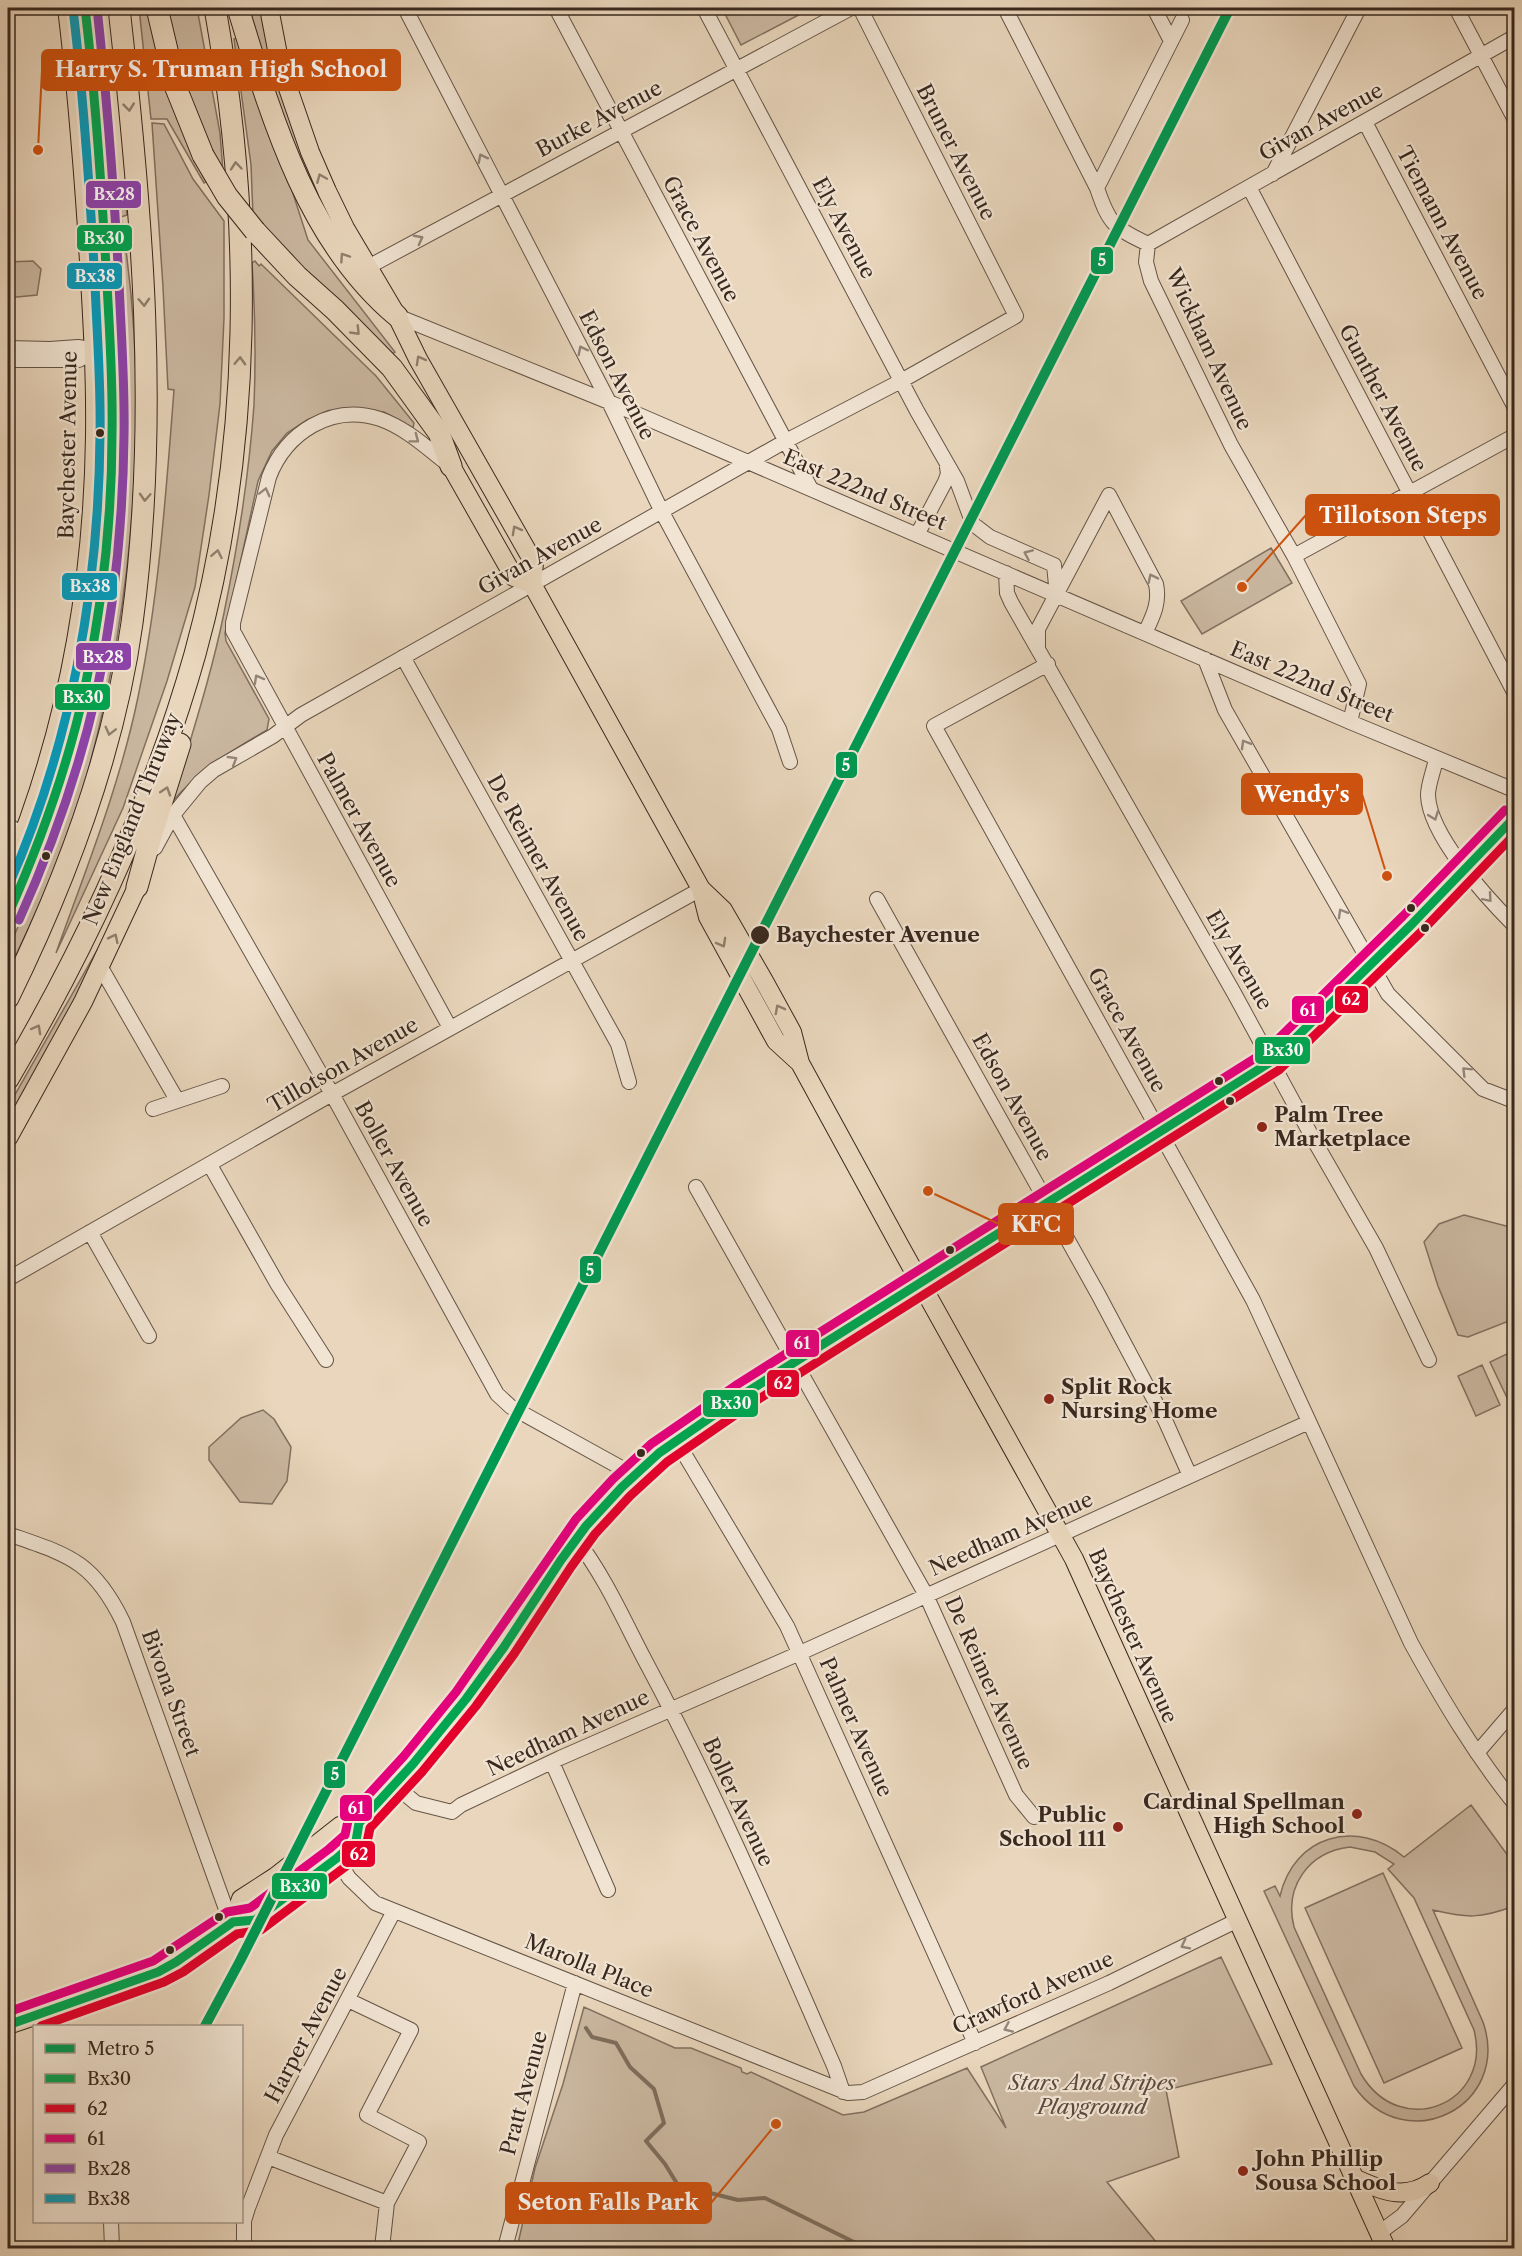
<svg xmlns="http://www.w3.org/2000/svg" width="1522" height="2256" viewBox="0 0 1522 2256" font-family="'Libre Caslon Text',serif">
  <rect width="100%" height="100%" fill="#e9d6bc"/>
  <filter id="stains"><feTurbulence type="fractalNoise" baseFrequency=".00333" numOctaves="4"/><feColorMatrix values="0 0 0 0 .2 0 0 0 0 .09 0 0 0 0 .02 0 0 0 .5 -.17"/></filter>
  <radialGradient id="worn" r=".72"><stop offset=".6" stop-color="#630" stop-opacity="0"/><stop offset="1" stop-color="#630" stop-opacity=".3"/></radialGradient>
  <!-- green -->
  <path fill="#cbb8a1" stroke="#827060" stroke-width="1.5" fill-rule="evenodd" d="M139 8H150L188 146 206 182 204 183 167 119H151Z
    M165 8H197L220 133 223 172 189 107Z
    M245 8H265L294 128 313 182 338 230 300 169Z
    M722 8H812L741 45Z
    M242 36 308 240 395 352 389 356 294 266 253 216 251 165 234 39Z
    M152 123 164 124 193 179 224 221V318L220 404 209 495 195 587 167 681 123 808 56 953C86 869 120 785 138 697 159 596 166 493 174 390L168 389 163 287Z
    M124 190 127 215 121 217C152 404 134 614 81 796 63 857 35 914 8 972V951C32 891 61 832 78 769 112 650 123 527 126 404L129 403V389L126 387 117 206Z
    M33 261 41 269 37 295 17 297 8 295V262Z
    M255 261 259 266 261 264 376 376 414 423 413 428 384 412 354 409 333 411 307 420 287 433 272 451 258 481 225 633 226 641 269 719 267 730C231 751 199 770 172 802 190 740 211 677 224 613 238 545 249 474 254 405 256 358 255 310 252 263Z
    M1271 548 1292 583 1202 634 1181 601Z
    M108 931 86 979 8 1123V1107Z
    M1464 1215 1514 1228V1319L1468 1337 1458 1335 1438 1286 1424 1242 1439 1224Z
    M1513 1351 1514 1355V1399L1509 1402 1490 1362Z
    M1482 1365 1500 1405 1476 1416 1458 1376Z
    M263 1410 274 1419 291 1447 287 1481 272 1504 240 1502 209 1460V1447L241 1418Z
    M1471 1805 1514 1864V1906C1480 1919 1467 1918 1433 1910L1483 2022C1512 2106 1405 2160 1354 2086L1264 1891 1275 1886 1280 1896C1294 1835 1357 1818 1404 1857ZM1350 1847 1375 1852 1394 1864 1388 1869 1414 1898 1474 2030C1493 2103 1401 2142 1361 2074L1294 1927C1284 1887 1308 1852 1350 1847Z
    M1383 1873 1462 2048 1384 2083 1305 1908Z
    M1221 1957 1272 2064 1166 2090 1179 2157 1107 2182 1161 2248H517L535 2168 563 2084 584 2007 675 2048H691L741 2068 742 2072 747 2074 751 2072 843 2115 864 2112 967 2068 1006 2128 981 2067Z"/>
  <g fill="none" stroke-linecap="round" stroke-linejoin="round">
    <!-- stream -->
    <path stroke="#7e6d5c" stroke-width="4" d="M586 2028 592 2037 616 2043 630 2067 654 2089 664 2123 646 2141 665 2164 684 2195 706 2192 738 2200 765 2198 866 2248"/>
    <!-- minor casing -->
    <g stroke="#645446" stroke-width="16">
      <path id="minor" d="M405 8 609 402 662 512 779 729 790 762
        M556 8 811 489
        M704 8 917 411 957 481 973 524 990 537 1054 565 1057 595
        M1005 8 1097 188C1109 224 1114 228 1148 244
        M1154 8 1171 41
        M1456 8 1514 118
        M1365 122 1514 406
        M1273 174 1359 8
        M1249 187 1514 692
        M1097 188 1182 20
        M1148 244 1146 262 1151 281 1231 445 1294 556 1359 684 1350 722
        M1148 244 1514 37
        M368 267 851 8
        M397 316 609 402 1350 722 1514 790
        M8 348 50 349 78 347 103 351
        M8 360H79L94 351
        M449 465C427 448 406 428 380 419 331 403 286 433 269 477L233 623V631L450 1028
        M1109 495 1156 584C1160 603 1153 616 1145 633
        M917 535 945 482 948 474 947 467
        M1294 556 1514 436
        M1006 573 1007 593 1011 602 1234 993 1315 1142 1376 1248 1429 1360
        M1038 647V629L1109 495
        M403 657 618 1044 629 1082
        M1205 659 1225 710 1388 994 1483 1089 1514 1101
        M1048 664 934 726 1253 1300 1411 1643C1442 1699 1474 1753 1514 1803
        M1436 759C1434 770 1428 784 1428 795 1429 835 1487 898 1514 925
        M173 815 332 1094 497 1394 511 1407 634 1475
        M8 826 32 837
        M155 848 173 815 200 782 214 770 273 736 301 715 784 442 901 381 1016 316 860 8
        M877 899 1098 1294 1165 1420 1190 1476
        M100 966 177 1100
        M153 1109 222 1086
        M210 1165 278 1285 326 1360
        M696 1187 926 1595 1016 1795 1034 1817
        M90 1232 149 1336
        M8 1279 332 1094 701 889
        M676 1440 787 1626 975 2043
        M8 1534C68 1555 93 1560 123 1622L227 1912 233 1922
        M576 1539C606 1578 625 1623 648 1666 717 1795 775 1931 834 2066L843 2092
        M1477 1753 1514 1710
        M552 1762 608 1890
        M394 1785 416 1803 452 1812 461 1805 560 1758 800 1653 1309 1422
        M337 1858 349 1878 375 1903 848 2093 863 2092 1109 1983 1238 1920
        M348 2000 411 2030 367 2115 419 2142 387 2203
        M51 2010 60 2026
        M268 2157 387 2203 382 2248
        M111 2222 112 2248
        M1379 2233 1402 2216 1514 2085
        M244 2248V2221L248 2208 276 2135 394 1911
        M505 2248 575 1983"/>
    </g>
    <!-- major casing -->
    <g stroke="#38281e" stroke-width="20">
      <path id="major" d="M269 8 280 65 310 152 327 191 345 228 397 316 418 359 534 563 532 584 701 889 708 917 776 1041 800 1063
        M451 466 514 577 532 584
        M8 873C66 735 93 585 95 436 96 367 91 297 87 228 82 155 76 81 67 8
        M701 889 723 910 764 981 792 1032 800 1063 901 1248 1074 1559 1386 2248
        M8 915C77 774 107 613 112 457 114 399 110 342 107 285 103 192 96 100 85 8
        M8 1138 83 1002 137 887
        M233 1922 241 1899 275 1877 340 1826 359 1823
        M8 2025 137 1981 158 1972 176 1962 233 1922 255 1920 337 1858 356 1841 359 1823 413 1764 466 1699 504 1647 561 1560 586 1526 622 1487 659 1453 676 1440 744 1394 1272 1061 1412 924 1514 818
        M1354 2178C1380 2190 1404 2201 1430 2183"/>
    </g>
    <!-- highway casing -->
    <g stroke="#38281e" stroke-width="23">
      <path id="highway" d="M157 8 176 88 203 155
        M238 8C271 116 307 241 397 316
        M255 231 297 276 335 310 392 368 439 433 451 466
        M137 887 152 833 180 744
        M8 998C66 880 114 754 132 623 160 418 142 212 119 8
        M8 1079C86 946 153 803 195 654 253 444 253 221 215 8"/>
    </g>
    <!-- minor -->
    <use href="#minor" stroke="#f1e4d3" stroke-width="14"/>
    <!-- major -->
    <use href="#major" stroke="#e9d6bc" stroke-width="18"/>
    <!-- highway -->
    <use href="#highway" stroke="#e9d6bc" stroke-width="21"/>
    <!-- highway-bridge casing -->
    <g stroke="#38281e" stroke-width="23" stroke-linecap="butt">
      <path id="highway-bridge" d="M203 155 227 196 255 231"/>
    </g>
    <!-- highway-bridge -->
    <use href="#highway-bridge" stroke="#e9d6bc" stroke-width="21"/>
    <!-- bus-1 casing -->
    <g stroke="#f1e4d3" stroke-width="14">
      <path id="bus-1" d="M8 915C40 843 67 769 84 692 102 607 112 520 112 434 113 384 110 335 107 285 102 193 96 100 85 8
        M8 2025 158 1972 176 1962 233 1922 255 1920 337 1858 356 1841 359 1823 413 1764 466 1699 504 1647 561 1560 586 1526 622 1487 659 1453 744 1394 1272 1061 1412 924 1514 818"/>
    </g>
    <!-- bus-2 casing -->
    <g stroke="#f1e4d3" stroke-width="14">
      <path id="bus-2" d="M41 2026 164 1982 183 1972 237 1934 261 1930 345 1867 366 1847 370 1828 422 1772 476 1706 514 1654 571 1567 595 1534 630 1496 667 1462 751 1404 1279 1070 1420 933 1514 835"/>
    </g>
    <!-- bus-3 casing -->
    <g stroke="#f1e4d3" stroke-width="14">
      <path id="bus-3" d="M8 2012 153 1961 227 1912 250 1908 329 1849 345 1835 349 1816 404 1756 456 1692 576 1519 613 1479 651 1444 738 1384 1265 1052 1403 916 1505 810"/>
    </g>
    <!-- bus-4 casing -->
    <g stroke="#f1e4d3" stroke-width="14">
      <path id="bus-4" d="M19 920C52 847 78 773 96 695 114 610 123 522 124 436 125 384 121 333 119 282 114 190 107 99 97 8"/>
    </g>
    <!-- bus-5 casing -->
    <g stroke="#f1e4d3" stroke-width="14">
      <path id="bus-5" d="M8 887C71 745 99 588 100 434 101 384 97 334 95 284 90 192 84 101 73 9"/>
    </g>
    <!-- bus-1 -->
    <use href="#bus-1" stroke="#00a651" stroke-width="9"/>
    <!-- bus-2 -->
    <use href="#bus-2" stroke="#e4002b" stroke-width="9"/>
    <!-- bus-3 -->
    <use href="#bus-3" stroke="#e5007d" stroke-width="9"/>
    <!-- bus-4 -->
    <use href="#bus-4" stroke="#8e44ad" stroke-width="9"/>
    <!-- bus-5 -->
    <use href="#bus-5" stroke="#069cbc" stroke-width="9"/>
    <!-- metro-1 casing -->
    <g stroke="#f1e4d3" stroke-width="15">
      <path id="metro-1" d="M205 2026 240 1961 1230 8"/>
    </g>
    <!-- metro-1 -->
    <use href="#metro-1" stroke="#009952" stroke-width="10"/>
  </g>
  <!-- one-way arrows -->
  <defs><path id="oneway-chevron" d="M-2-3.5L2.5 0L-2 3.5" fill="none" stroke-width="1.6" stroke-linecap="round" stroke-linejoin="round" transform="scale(1.5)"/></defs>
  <g stroke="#907f6d">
    <use href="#oneway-chevron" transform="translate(129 107) rotate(84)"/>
    <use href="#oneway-chevron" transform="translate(236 166) rotate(-95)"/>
    <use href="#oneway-chevron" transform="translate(321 178) rotate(-113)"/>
    <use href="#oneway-chevron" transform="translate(344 257) rotate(-124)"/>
    <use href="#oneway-chevron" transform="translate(144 302) rotate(87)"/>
    <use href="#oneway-chevron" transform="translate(356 331) rotate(46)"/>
    <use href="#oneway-chevron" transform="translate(420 360) rotate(-119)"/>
    <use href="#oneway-chevron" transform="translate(240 361) rotate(-88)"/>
    <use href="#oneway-chevron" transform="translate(145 497) rotate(93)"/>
    <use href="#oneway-chevron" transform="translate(516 530) rotate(-119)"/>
    <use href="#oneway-chevron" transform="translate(217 554) rotate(-79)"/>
    <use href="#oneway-chevron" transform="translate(110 731) rotate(104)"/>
    <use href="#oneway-chevron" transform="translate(166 791) rotate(-72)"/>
    <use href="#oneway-chevron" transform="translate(114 938) rotate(-64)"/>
    <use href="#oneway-chevron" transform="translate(722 943) rotate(61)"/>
    <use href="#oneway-chevron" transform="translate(779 1009) rotate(-118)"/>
    <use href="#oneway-chevron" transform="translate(37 1029) rotate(-61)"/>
  </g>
  <g stroke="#948678">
    <use href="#oneway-chevron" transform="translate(482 158) rotate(-117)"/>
    <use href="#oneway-chevron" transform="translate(419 239) rotate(-28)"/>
    <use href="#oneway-chevron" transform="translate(582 350) rotate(-117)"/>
    <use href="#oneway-chevron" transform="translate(415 439) rotate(37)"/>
    <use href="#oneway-chevron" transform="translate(265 492) rotate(-76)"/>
    <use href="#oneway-chevron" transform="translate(1028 554) rotate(-156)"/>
    <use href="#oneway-chevron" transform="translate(1152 578) rotate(-116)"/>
    <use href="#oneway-chevron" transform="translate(258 679) rotate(-119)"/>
    <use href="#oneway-chevron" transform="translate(1245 744) rotate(-120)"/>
    <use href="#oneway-chevron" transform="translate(233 760) rotate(-31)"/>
    <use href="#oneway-chevron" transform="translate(1434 816) rotate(69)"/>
    <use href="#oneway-chevron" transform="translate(1488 898) rotate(49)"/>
    <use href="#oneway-chevron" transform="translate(1342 913) rotate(-120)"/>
    <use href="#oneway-chevron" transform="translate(1466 1071) rotate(-135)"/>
    <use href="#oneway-chevron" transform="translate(1185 1945) rotate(153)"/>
    <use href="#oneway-chevron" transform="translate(1008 2028) rotate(156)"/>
  </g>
  <!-- markers -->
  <g fill="#38281e" stroke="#f1e4d3" stroke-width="2">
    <circle cx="100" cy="433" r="5"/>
    <circle cx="46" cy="856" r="5"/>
    <circle cx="1411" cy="908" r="5"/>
    <circle cx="1425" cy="928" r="5"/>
    <circle cx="760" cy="935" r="10"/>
    <circle cx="1219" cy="1081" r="5"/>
    <circle cx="1230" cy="1101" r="5"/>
    <circle cx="950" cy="1250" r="5"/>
    <circle cx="641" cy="1453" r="5"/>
    <circle cx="219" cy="1917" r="5"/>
    <circle cx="170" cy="1950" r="5"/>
  </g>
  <g fill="#8f2418" stroke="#f1e4d3" stroke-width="2">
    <circle cx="1262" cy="1127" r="6"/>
    <circle cx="1049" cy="1399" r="6"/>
    <circle cx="1357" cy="1814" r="6"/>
    <circle cx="1118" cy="1827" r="6"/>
    <circle cx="1243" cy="2171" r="6"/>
  </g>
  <g text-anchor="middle" stroke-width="4.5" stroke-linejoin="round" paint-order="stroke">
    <!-- street labels -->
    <g font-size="21" fill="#38281e" stroke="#f1e4d3">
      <text transform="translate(599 119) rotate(-28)" y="7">Burke Avenue</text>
      <text transform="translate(1321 122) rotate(-29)" y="7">Givan Avenue</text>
      <text transform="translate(956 152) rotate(63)" y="7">Bruner Avenue</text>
      <text transform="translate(1442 223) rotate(62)" y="7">Tiemann Avenue</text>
      <text transform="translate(844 228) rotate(62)" y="7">Ely Avenue</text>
      <text transform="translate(701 239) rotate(62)" y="7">Grace Avenue</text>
      <text transform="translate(1209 349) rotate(65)" y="7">Wickham Avenue</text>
      <text transform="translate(617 375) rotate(63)" y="7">Edson Avenue</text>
      <text transform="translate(1383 398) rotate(62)" y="7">Gunther Avenue</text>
      <text transform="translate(68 445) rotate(-89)" y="7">Baychester Avenue</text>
      <text transform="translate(865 490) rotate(23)" y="7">East 222nd Street</text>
      <text transform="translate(540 556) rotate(-29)" y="7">Givan Avenue</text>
      <text transform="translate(1312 682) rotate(23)" y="7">East 222nd Street</text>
      <text transform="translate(132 819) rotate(-68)" y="7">New England Thruway</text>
      <text transform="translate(359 820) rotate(61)" y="7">Palmer Avenue</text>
      <text transform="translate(538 858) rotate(61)" y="7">De Reimer Avenue</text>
      <text transform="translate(1239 960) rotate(60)" y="7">Ely Avenue</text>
      <text transform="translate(1127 1030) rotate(61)" y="7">Grace Avenue</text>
      <text transform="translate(343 1065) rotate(-30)" y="7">Tillotson Avenue</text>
      <text transform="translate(1012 1097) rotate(61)" y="7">Edson Avenue</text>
      <text transform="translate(394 1164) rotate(61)" y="7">Boller Avenue</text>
      <text transform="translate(1011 1534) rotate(-24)" y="7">Needham Avenue</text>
      <text transform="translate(1133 1636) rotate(66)" y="7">Baychester Avenue</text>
      <text transform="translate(989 1683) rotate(66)" y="7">De Reimer Avenue</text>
      <text transform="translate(171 1693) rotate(70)" y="7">Bivona Street</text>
      <text transform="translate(856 1727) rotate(66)" y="7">Palmer Avenue</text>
      <text transform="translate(568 1733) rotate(-25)" y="7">Needham Avenue</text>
      <text transform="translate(738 1802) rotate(65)" y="7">Boller Avenue</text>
      <text transform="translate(589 1966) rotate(22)" y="7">Marolla Place</text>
      <text transform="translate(1033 1993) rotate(-24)" y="7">Crawford Avenue</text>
      <text transform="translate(306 2035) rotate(-62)" y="7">Harper Avenue</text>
      <text transform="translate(524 2093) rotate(-75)" y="7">Pratt Avenue</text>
    </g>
    <!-- stop labels -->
    <g font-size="21" font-weight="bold" fill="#38281e" stroke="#f1e4d3" text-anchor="start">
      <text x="776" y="942">Baychester Avenue</text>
    </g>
    <!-- poi labels -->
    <g font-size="21" font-weight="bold" fill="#38281e" stroke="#f1e4d3" text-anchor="start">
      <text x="1274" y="1122">Palm Tree<tspan x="1274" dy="24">Marketplace</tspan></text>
      <text x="1061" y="1394">Split Rock<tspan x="1061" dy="24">Nursing Home</tspan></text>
      <text x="1345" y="1809" text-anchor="end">Cardinal Spellman<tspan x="1345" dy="24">High School</tspan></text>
      <text x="1106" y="1822" text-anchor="end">Public<tspan x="1106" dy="24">School 111</tspan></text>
      <text x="1255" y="2166">John Phillip<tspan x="1255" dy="24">Sousa School</tspan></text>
    </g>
    <!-- park labels -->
    <g font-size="21" font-style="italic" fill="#5d4c3f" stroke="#f1e4d3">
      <text x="1092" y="2090">Stars And Stripes<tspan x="1092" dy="24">Playground</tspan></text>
    </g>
  </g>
  <!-- callouts -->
  <path fill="none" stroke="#ce520f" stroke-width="2" d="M38 150L42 70M1242 587L1306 515M1387 876L1362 794M928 1191L999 1224M776 2124L711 2203"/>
  <g fill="#ce520f" stroke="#f1e4d3" stroke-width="2">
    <circle cx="38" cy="150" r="6"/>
    <circle cx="1242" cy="587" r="6"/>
    <circle cx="1387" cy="876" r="6"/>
    <circle cx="928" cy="1191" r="6"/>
    <circle cx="776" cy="2124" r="6"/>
  </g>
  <g fill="#ce520f" stroke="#ce520f" stroke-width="2">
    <rect x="42" y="50" width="358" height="40" rx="6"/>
    <rect x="1306" y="495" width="193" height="40" rx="6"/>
    <rect x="1242" y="774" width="120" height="40" rx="6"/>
    <rect x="999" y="1204" width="74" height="40" rx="6"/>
    <rect x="506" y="2183" width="205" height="40" rx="6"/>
  </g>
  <g font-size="22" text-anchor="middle" font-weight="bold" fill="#fff">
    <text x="221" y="77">Harry S. Truman High School</text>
    <text x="1403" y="523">Tillotson Steps</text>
    <text x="1302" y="802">Wendy's</text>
    <text x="1036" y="1232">KFC</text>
    <text x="608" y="2210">Seton Falls Park</text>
  </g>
  <g stroke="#f1e4d3" stroke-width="2">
    <rect x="85" y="180" width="57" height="29" rx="6" fill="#8e44ad"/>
    <rect x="76" y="224" width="57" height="28" rx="6" fill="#00a651"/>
    <rect x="1090" y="246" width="24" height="29" rx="6" fill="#009952"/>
    <rect x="66" y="262" width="57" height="28" rx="6" fill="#069cbc"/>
    <rect x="61" y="572" width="57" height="29" rx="6" fill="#069cbc"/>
    <rect x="75" y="642" width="57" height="29" rx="6" fill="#8e44ad"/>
    <rect x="54" y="683" width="57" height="28" rx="6" fill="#00a651"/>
    <rect x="835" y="751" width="23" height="28" rx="6" fill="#009952"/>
    <rect x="1334" y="985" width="35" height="29" rx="6" fill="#e4002b"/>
    <rect x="1291" y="995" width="34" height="29" rx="6" fill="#e5007d"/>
    <rect x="1254" y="1036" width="57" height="29" rx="6" fill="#00a651"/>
    <rect x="579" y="1255" width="23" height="29" rx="6" fill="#009952"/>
    <rect x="785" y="1329" width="35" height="29" rx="6" fill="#e5007d"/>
    <rect x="766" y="1369" width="34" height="29" rx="6" fill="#e4002b"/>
    <rect x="702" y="1389" width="57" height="29" rx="6" fill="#00a651"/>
    <rect x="323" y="1760" width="23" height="29" rx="6" fill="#009952"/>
    <rect x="339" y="1794" width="34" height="28" rx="6" fill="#e5007d"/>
    <rect x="341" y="1840" width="35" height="28" rx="6" fill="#e4002b"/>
    <rect x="271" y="1872" width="57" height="28" rx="6" fill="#00a651"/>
  </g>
  <g font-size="16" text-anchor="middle" font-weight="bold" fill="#fff">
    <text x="114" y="200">Bx28</text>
    <text x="104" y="244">Bx30</text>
    <text x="1102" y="266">5</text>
    <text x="95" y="282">Bx38</text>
    <text x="90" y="592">Bx38</text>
    <text x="103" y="663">Bx28</text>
    <text x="83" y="703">Bx30</text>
    <text x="846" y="771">5</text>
    <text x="1351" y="1005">62</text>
    <text x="1308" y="1016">61</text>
    <text x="1283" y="1056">Bx30</text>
    <text x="590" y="1276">5</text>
    <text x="802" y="1349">61</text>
    <text x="783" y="1389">62</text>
    <text x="731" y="1409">Bx30</text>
    <text x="335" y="1780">5</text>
    <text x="356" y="1814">61</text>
    <text x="359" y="1860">62</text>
    <text x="300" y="1892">Bx30</text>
  </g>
  <!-- margin -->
  <rect width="1522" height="2256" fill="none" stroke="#e9d6bc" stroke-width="30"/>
  <rect x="9" y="9" width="1504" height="2238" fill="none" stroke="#38281e" stroke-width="3"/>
  <rect x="15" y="15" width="1492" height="2226" fill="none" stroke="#38281e" stroke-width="1.5"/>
  <!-- legend -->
  <rect x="33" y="2025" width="210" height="198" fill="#f1e4d3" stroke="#a7998b" stroke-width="1.5"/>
  <rect x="45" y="2044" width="30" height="9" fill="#009952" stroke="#a7998b" stroke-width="1.5"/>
  <text x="87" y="2055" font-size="18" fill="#38281e">Metro 5</text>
  <rect x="45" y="2074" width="30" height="9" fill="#00a651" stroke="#a7998b" stroke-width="1.5"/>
  <text x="87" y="2085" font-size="18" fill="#38281e">Bx30</text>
  <rect x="45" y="2104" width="30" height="9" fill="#e4002b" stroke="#a7998b" stroke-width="1.5"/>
  <text x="87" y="2115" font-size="18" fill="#38281e">62</text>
  <rect x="45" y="2134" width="30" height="9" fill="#e5007d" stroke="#a7998b" stroke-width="1.5"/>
  <text x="87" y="2145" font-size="18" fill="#38281e">61</text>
  <rect x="45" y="2164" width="30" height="9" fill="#8e44ad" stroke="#a7998b" stroke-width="1.5"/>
  <text x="87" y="2175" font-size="18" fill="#38281e">Bx28</text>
  <rect x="45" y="2194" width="30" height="9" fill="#069cbc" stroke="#a7998b" stroke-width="1.5"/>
  <text x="87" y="2205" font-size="18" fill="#38281e">Bx38</text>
  <rect width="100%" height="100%" filter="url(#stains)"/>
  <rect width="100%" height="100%" fill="url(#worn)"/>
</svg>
